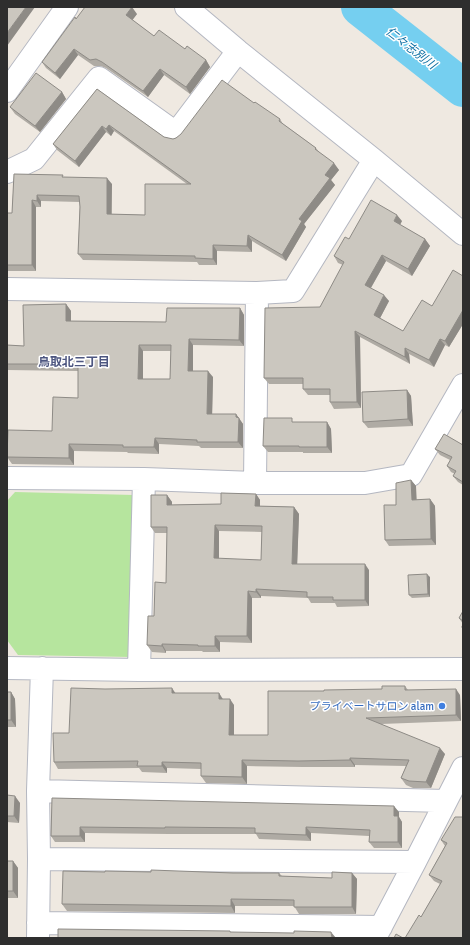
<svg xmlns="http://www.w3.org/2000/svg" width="470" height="945" viewBox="0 0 470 945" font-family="Signika,'Noto Sans JP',sans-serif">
  <rect width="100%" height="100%" fill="#efe9e1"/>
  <!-- green -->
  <path fill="#b6e59e" d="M15 492 134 495 131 657 18 655 7 640V501Z"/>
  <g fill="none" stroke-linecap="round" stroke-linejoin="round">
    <!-- river -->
    <path stroke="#75cff0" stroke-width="38" d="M360 7 463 88"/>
    <!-- street casing -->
    <g stroke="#b4b7c1" stroke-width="24">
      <path id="street" d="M186 7 238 51 374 160 463 234
        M7 91 67 7
        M7 172 34 159 99 78 176 133 238 51
        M7 289 257 293 293 291 374 160
        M7 478 144 479
        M255 483 257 293
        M7 668 139 670 463 669
        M139 670 144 479 255 483H365L411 475 463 385
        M38 791 446 801
        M39 859 415 862
        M38 923 381 927
        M38 938 39 859 38 791 42 668
        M375 938 415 862 463 768"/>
    </g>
    <!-- street -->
    <use href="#street" stroke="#fff" stroke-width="22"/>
  </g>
  <!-- wall -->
  <path fill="#afaba4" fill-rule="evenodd" d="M137 14 132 20 154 36 185 49 206 60 210 67 190 94 164 75 148 97 106 68 101 66H94L78 55 60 79 46 68 42 62 76 19Z
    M97 89 164 137 173 139 254 103 280 119 283 124 316 148 319 152 339 170 331 180 335 185 304 224 306 227 286 261 252 241V252L217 251V265H199L197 262 83 260 78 254 80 202 41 201V207H36V271H8L7 269V213H12L14 174 65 177 112 184V214L145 215 187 184 114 131 111 136 106 132 79 167 57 150 53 144Z
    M62 92 66 99 40 132 15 114 10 107Z
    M402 221 400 225 425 239 430 246 412 276 386 261 371 288 389 301 380 318 403 331 432 306 463 276V324L449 347 445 345 434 367 409 354 410 364 360 337 361 408 334 409 330 402V395H308L303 389V384H269L264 378 320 307 343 265 338 263 334 256 349 239Z
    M66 304 71 311V321L166 322 240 308 244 315V346L193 345V371L213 377 212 414H236L243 424V448H201L199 446 159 444V454L128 453 127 452 74 451V465L12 464 7 457 52 431 78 398V371L7 370V345L24 346ZM143 351H171L170 379H143Z
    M407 390 411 396 413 426 368 428 363 422Z
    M295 422H327L331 429 332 453H303V452H268L263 446Z
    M463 445V485L458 482 453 476 455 474 451 472 447 466 450 460 440 455 435 449Z
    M411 480 416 486V500L430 499 435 506 436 545 389 546 385 540 396 505Z
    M256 494 260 500V506L294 507 299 514 297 564 369 570V606L337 607 335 603H311L308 598 261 596V598H252V643L220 642V652H203L202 651H166V653L152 652 147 645 154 616 166 583 167 533H155L151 527 167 495 172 502V505L221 504ZM219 531 262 532 261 560 219 559Z
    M430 577V597L412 598 409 595Z
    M463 611V629L461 627 463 624 459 618Z
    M405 686 408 690 460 695 461 721 381 724 445 754 431 788H413L406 785 401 778 406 766 355 765V767H303L247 766V784L206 783 201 776V769L167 768V773L142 772 139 768 58 769 54 762 69 733 176 693H219L223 699 234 705V735H268L324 691 382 689Z
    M7 692H11L15 699 16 727H7Z
    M7 795 20 803 19 823 7 822Z
    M52 798 399 812V817L402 822V848H374L369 842V836L311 833V841L259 839 256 834H169L85 833V842H55L51 836Z
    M463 817V938L421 917 440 884 434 881 429 875 445 846 441 840Z
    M7 861H13L18 868V898H7Z
    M105 872 279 873 282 876 332 878 352 873 357 879 356 914H299L294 906H235V913L67 911 62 904Z"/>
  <!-- shaded-wall -->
  <path fill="#8e8b86" d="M26 7H35L7 46V33Z
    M132 7 137 14 131 22 126 15Z
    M74 49 78 55 60 79 55 73Z
    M206 60 210 67 190 94 186 87Z
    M160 69 164 75 148 97 143 91Z
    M62 92 66 99 40 132 35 126Z
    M109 125 114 131 111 136 106 129Z
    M102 126 106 132 79 167 75 161Z
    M334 163 339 170 331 180 335 185 304 224 306 227 286 261 282 255 299 219 325 175Z
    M107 178 112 184 111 220 107 214Z
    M37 195 41 201V207L37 201Z
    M32 200 36 207V271L32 265Z
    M397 215 402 221 398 228 394 221Z
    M248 235 252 241V252L247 246Z
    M425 239 430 246 412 276 408 269Z
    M213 245 217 251V265L213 259Z
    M382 255 386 261 369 291 365 285Z
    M384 295 389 301 378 322 374 315Z
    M66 304 71 311V328L66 321Z
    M240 308 244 315V346L239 340Z
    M463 310V324L449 347 445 341Z
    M355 331 360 337 361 408 357 402Z
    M189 339 193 345V377L188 371Z
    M440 339 445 345 434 367 429 360Z
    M139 345 143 351V385L138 379Z
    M405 348 409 354 410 364 405 357Z
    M208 371 213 377 212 420 207 414Z
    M407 390 411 396 413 426 408 419Z
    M236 414 243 424V448L238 442Z
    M327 422 331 429 332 453 327 447Z
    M155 438 159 444V454L154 447Z
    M69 444 74 451V465L69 458Z
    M411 480 416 486 417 506 412 500Z
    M256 494 260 500V512L255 506Z
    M167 495 172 502V512L167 505Z
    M430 499 435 506 436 545 431 539Z
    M294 507 299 514 297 570 292 564Z
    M215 525 219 531V565L214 558Z
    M365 564 369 570V606L365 600Z
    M427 574 430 577V597L428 594Z
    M256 589 261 596V598L256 592Z
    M248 591 252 598V643L247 636Z
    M215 636 220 642V652L215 646Z
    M162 644 166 651V653L162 646Z
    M172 688 176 694 172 693Z
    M456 689 460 695 461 721 456 715Z
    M11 692 15 699 16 727 11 720Z
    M219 693 223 700 219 699Z
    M230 699 234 705V742L229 735Z
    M440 748 445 754 431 788 426 782Z
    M350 758 355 765V767L350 760Z
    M242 760 247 766V784L242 777Z
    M162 762 167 768V773L162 766Z
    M15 796 20 803 19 823 14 816Z
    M394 806 399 812V817L402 822V848L398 842 394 816Z
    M80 827 85 833V842L80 836Z
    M306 827 311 833V841L306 835Z
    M13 861 18 868V898L13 891Z
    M352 873 357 879 356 914 352 907Z
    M231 899 235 906V913L231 906Z
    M331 932 336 938H332Z"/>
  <!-- building -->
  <path fill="#cbc7bf" stroke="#8e8b86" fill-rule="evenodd" d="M7 7H26L7 33Z
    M85 7H132L126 15 154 36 159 30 185 49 187 46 206 60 186 87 160 69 143 91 102 62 96 59 90 60 74 49 55 73 42 62 75 17 76 19Z
    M36 73 62 92 35 126 10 107Z
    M222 80 254 103 255 102 280 119 279 121 316 148 315 149 334 163 325 175 330 178 299 219 302 221 282 255 248 235 247 246 213 245V259L195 258V256L78 254 80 207 79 196 37 195V201L32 200V265H7V213H12L14 174 63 175 62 177 107 178V214L145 215V184H191L109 125 106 129 102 126 75 161 53 144 97 89 164 137 173 139 176 138 181 134Z
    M371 200 397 215 394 221 425 239 408 269 382 255 365 285 384 295 374 315 403 331 422 300 432 306 453 270 463 276V310L445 341 440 339 429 360 405 348V357L355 331 357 402H330V389H303V378H264L265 308 320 307 344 262 334 256 345 237 349 239Z
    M66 304V321L166 322 167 308H240L239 340 189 339 188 371H208L207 414H236V417L239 418 238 442H197V440L155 438 154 447H123V445L69 444V458L7 457 8 430 52 431 53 397 78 398V364H7V345L24 346 23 305ZM139 345H171L170 379H138Z
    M407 390 408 419 363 422 362 392Z
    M264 418H292V422H327V447H299V446H263Z
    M444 434 463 445V482L453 476 456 471 447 466 452 457 435 449Z
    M411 480 412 500 430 499 431 539 385 540 384 505H396V483Z
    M221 493 256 494 255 506 294 507 292 564H365V600H333V597H307V592L256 589V592L248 591 247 636H215V646H198V645L162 644V646L147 645 148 616H154L155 582 166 583 167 527H151V495H167V505L221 504ZM215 525 262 526 261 560 214 558Z
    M427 574 428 594 409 595 408 575Z
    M463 611V621L459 618Z
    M382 686H405V690L456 689V715L366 718 440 748 426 782 409 781 401 778 409 760 350 758V760L298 761 242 760V777L201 776V763L162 762V766H137L138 761 54 762 53 733H69L71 688 105 689 172 688V693H219V699H230L229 735H268V691H324V690L382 689Z
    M7 692H11V720H7Z
    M7 795 15 796 14 816H7Z
    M52 798 394 806V816H398V842H369L370 830 306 827V835L255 833V828L165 827V828L80 827V836H51Z
    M455 817H463V938H405L419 915 421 917 442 881 429 875 447 843 441 840Z
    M7 861H13V891H7Z
    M151 870 233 873H279V876L332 878V872L352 873V907H294V900L231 899V906L62 904 63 871 105 872V871L151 872Z
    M58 929 230 931V932L294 933V931L331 932 332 938H58Z
    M396 934 403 938H394Z"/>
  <!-- markers -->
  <circle fill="#3f7fe0" stroke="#fff" stroke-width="1.5" cx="442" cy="706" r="4"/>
  <g text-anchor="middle" stroke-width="3" stroke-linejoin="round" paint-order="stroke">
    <!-- shop labels -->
    <g font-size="11" fill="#366cbe" stroke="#fff" text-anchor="end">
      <text x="434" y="710">プライベートサロン alam</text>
    </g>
    <!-- water labels -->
    <g font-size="12" font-style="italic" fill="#0d6fa3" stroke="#fff">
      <text transform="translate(411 48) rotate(38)" y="4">仁々志別川</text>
    </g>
    <!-- neighbourhood labels -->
    <g font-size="12" font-weight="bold" fill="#4d5680" stroke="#fff">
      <text x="74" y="366">鳥取北三丁目</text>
    </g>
  </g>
  <!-- border -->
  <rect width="470" height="945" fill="none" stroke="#2e2e2e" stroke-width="16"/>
</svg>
